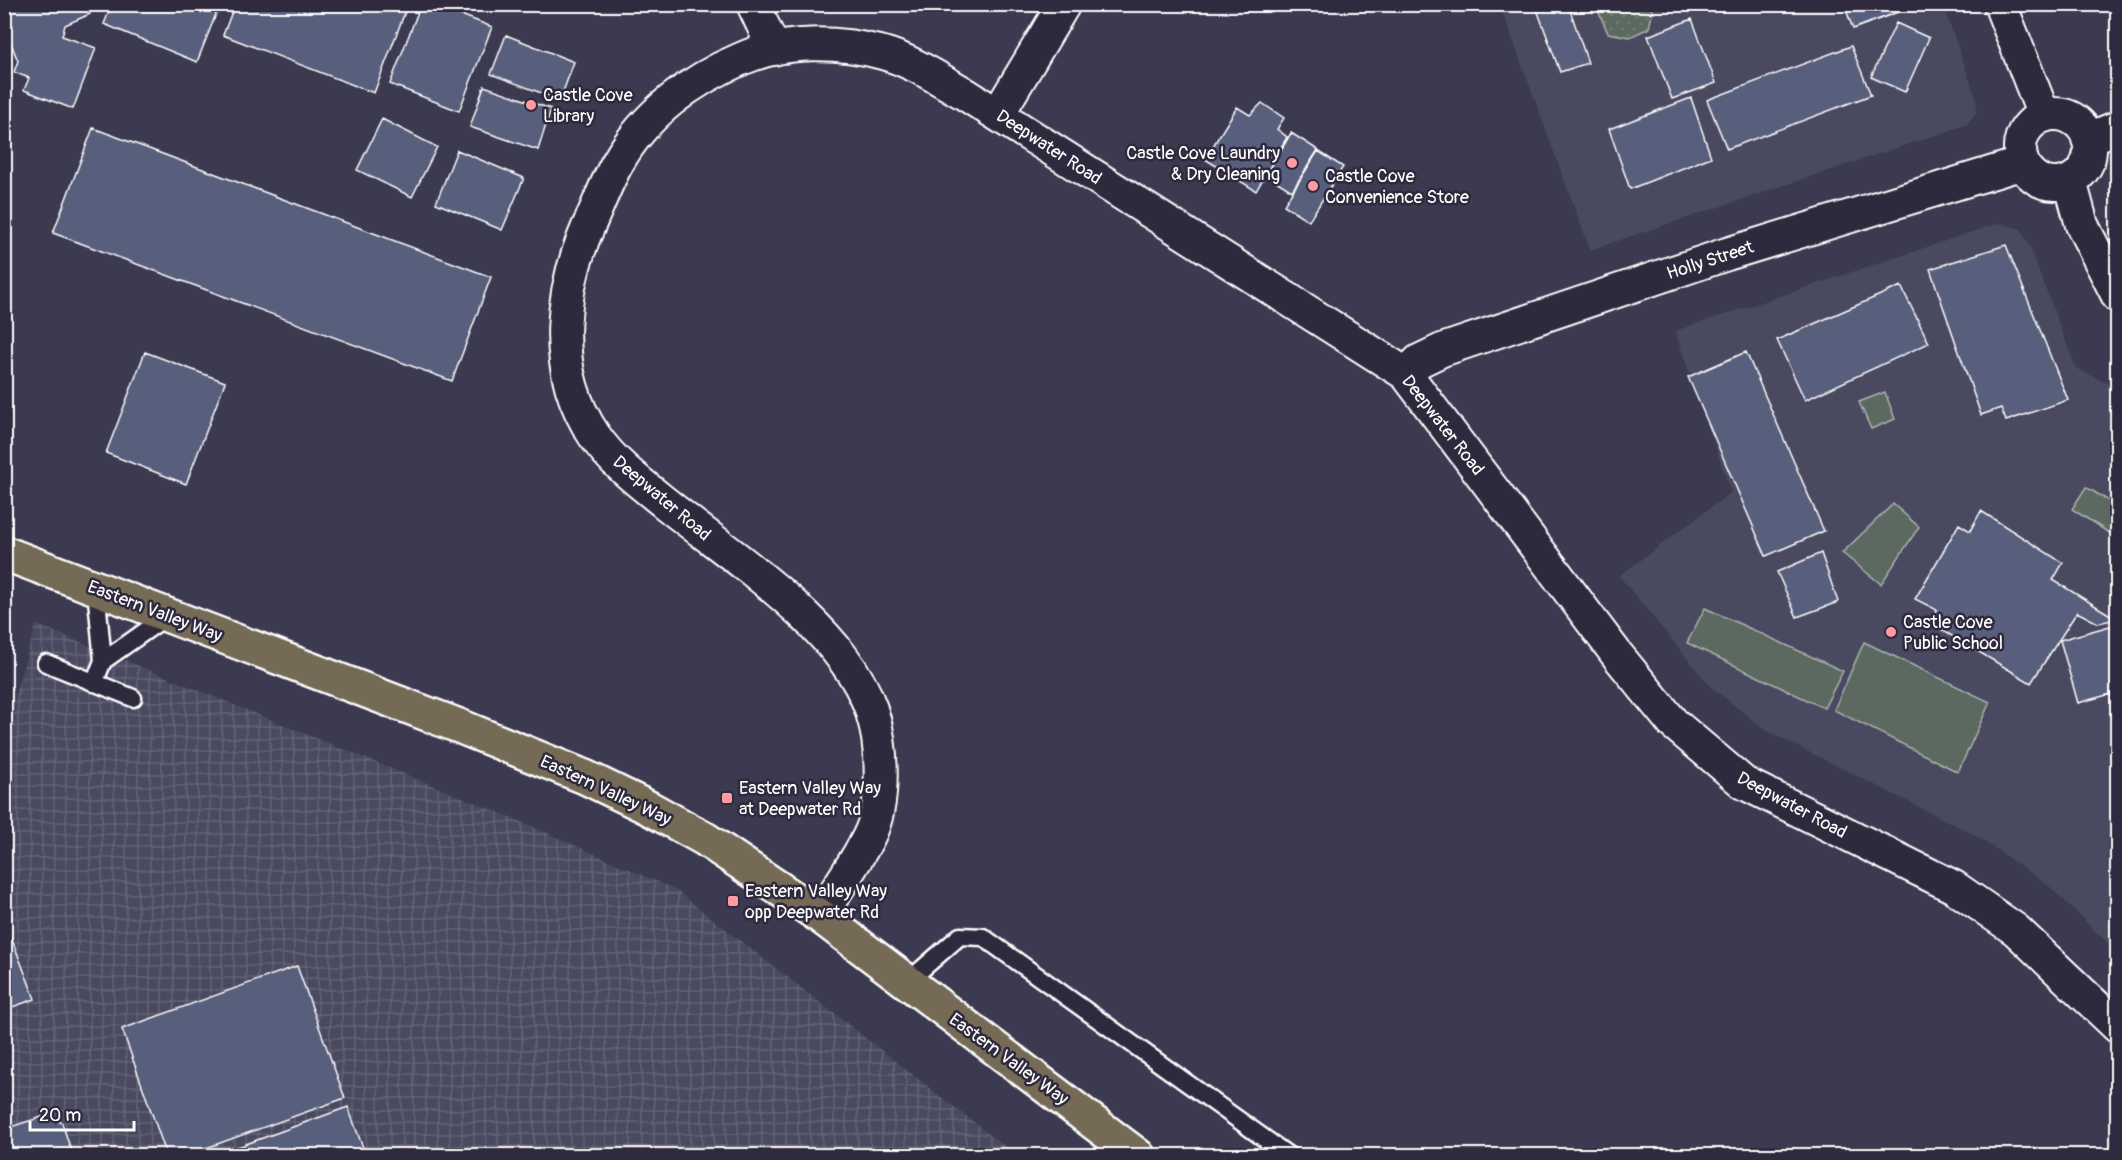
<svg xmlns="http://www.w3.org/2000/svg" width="2122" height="1160" viewBox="0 0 2122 1160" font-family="Pangolin,sans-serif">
  <defs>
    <pattern id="industrial-grid" width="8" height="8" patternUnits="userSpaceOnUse" patternTransform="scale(1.5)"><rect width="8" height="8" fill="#494960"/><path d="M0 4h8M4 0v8" fill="none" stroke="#646478"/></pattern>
    <pattern id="grass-dots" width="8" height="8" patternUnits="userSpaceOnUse" patternTransform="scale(1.5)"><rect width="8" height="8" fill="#5b6960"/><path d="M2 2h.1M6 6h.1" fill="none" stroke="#748078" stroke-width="1.8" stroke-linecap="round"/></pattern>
  </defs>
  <rect width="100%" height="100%" fill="#3c3a50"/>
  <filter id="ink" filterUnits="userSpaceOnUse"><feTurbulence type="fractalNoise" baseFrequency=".0167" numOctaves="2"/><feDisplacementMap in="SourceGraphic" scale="12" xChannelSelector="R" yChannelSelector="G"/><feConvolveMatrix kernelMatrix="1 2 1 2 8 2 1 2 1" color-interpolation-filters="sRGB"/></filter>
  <g filter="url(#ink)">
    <!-- built -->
    <path fill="#494960" d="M1500 5H1943L1976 98 1977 112 1966 125 1590 250Z
      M1999 223 2021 229 2028 243 2076 368 2117 388V952L2049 886 1975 835 1767 731 1712 688 1619 576 1731 492 1675 331Z"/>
    <!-- industrial -->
    <path fill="url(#industrial-grid)" d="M36 624 515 819 674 889 1016 1155 5 1156V728Z"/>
    <!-- grass -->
    <path fill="url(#grass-dots)" stroke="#adb4b0" stroke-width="1.5" d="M1651 4 1652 14 1649 28 1630 37 1608 33 1599 13 1601 5Z"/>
    <!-- green -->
    <path fill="#5b6960" stroke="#adb4b0" stroke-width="1.5" d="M1885 392 1895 419 1871 429 1859 402Z
      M2086 487 2117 506V538L2072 509Z
      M1893 504 1919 527 1881 584 1842 553Z
      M1705 608 1843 671 1824 708 1687 643Z
      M1864 642 1990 702 1958 772 1834 710Z"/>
    <!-- building -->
    <path fill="#595e7b" stroke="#fff" stroke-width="1.5" d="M4 4H86L90 14 65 25 62 36 96 48 73 109 24 90 29 78 14 72 18 61 4 26Z
      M112 4H220L197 62 104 24Z
      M235 4H408L374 93 223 35Z
      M421 4H433L492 27 459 111 390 84Z
      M1535 4H1568L1588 63 1560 72Z
      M1844 4H1913L1914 6 1853 29Z
      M1692 19 1716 83 1672 99 1648 36Z
      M1896 23 1929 38 1905 92 1871 77Z
      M506 35 574 62 560 100 491 74Z
      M1851 46 1871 95 1727 149 1707 100Z
      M484 86 551 109 538 150 470 127Z
      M1691 98 1711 157 1630 189 1609 129Z
      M1262 103 1284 118 1277 129 1287 137 1256 191 1205 159 1237 107 1250 115Z
      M382 119 437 147 412 197 357 170Z
      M93 128 491 277 452 381 53 233Z
      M1291 133 1318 150 1292 191 1266 175Z
      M457 150 524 178 502 230 436 203Z
      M1318 151 1343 167 1309 221 1284 205Z
      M2006 245 2068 400 2006 421 2001 408 1981 415 1930 269Z
      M1901 286 1929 343 1805 400 1777 340Z
      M145 352 225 382 186 484 106 453Z
      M1746 352 1824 531 1766 556 1688 377Z
      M1981 511 2063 563 2053 580 2117 619 2098 623 2077 612 2031 683 1930 623 1937 610 1915 599 1959 524 1970 531Z
      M1821 553 1838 602 1797 617 1777 572Z
      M2117 624 2118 692 2078 703 2060 640Z
      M2118 692V720L2110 694Z
      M4 919 35 999 4 1010Z
      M297 966 345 1098 184 1156H167L122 1029Z
      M348 1107 366 1156H213Z
      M48 1115 62 1123 73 1156H4V1129Z"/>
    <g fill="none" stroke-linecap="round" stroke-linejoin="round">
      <!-- service casing -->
      <g stroke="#fff" stroke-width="21">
        <path id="service" d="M103 661 167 616
          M46 663 133 698
          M94 683 103 661 96 589
          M906 983 960 936 983 937 1289 1156"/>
      </g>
      <!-- minor casing -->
      <g stroke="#fff" stroke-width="36">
        <path id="minor" d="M753 4 774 49
          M2000 4 2044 116
          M998 114 1064 4
          M2020 149a35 35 0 1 1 70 0a35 35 0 1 1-70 0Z
          M2088 139 2118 127
          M2070 181 2082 225 2118 296
          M1406 374 1419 361 1442 350 1727 254 2023 163
          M820 916C836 890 854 865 868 838 886 804 883 745 871 709 858 672 831 641 803 614 760 573 711 540 665 503 640 483 612 462 594 435 549 368 560 286 593 216 601 198 608 179 618 162 645 114 691 80 741 59 784 40 838 41 883 53 912 61 939 79 965 94L1406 374 1618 656 1673 723 1744 783 1954 887 2016 930 2118 1027"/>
      </g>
      <!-- primary casing -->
      <g stroke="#fff" stroke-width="38">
        <path id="primary" d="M4 553 459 726 585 777 649 808 705 839 820 916 1138 1156"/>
      </g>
      <!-- service -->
      <use href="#service" stroke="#2f2a3d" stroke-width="16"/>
      <!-- minor -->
      <use href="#minor" stroke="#2f2a3d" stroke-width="32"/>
      <!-- primary -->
      <use href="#primary" stroke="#756a55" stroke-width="33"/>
    </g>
  </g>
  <!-- markers -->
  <g fill="#ff9aa2" stroke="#2f2a3d" stroke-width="2">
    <circle cx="531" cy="105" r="6"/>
    <circle cx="1292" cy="163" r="6"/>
    <circle cx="1313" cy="186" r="6"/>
    <circle cx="1891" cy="632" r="6"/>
    <rect x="721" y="792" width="12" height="12" rx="3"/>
    <rect x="727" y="895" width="12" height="12" rx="3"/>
  </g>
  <g text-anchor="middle" stroke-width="5" stroke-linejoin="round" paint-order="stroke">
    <!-- poi labels -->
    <g font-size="18" fill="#fff" stroke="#2f2a3d" text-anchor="start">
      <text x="543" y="101">Castle Cove<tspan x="543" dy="21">Library</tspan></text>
      <text x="1280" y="159" text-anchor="end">Castle Cove Laundry<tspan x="1280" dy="21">&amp; Dry Cleaning</tspan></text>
      <text x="1325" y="182">Castle Cove<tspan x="1325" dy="21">Convenience Store</tspan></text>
      <text x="1903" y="628">Castle Cove<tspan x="1903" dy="21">Public School</tspan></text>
      <text x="739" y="794">Eastern Valley Way<tspan x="739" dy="21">at Deepwater Rd</tspan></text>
      <text x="745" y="897">Eastern Valley Way<tspan x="745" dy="21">opp Deepwater Rd</tspan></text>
    </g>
    <!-- street labels -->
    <g font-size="18" fill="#fff" stroke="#2f2a3d">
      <text transform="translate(1049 147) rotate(33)" y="6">Deepwater Road</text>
      <text transform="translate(1710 260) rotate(-18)" y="6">Holly Street</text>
      <text transform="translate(1443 425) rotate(52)" y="6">Deepwater Road</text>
      <text transform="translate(662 498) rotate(40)" y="6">Deepwater Road</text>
      <text transform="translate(155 611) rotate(21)" y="6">Eastern Valley Way</text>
      <text transform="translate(606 790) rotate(25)" y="6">Eastern Valley Way</text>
      <text transform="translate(1792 805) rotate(28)" y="6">Deepwater Road</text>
      <text transform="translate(1009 1059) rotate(36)" y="6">Eastern Valley Way</text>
    </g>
  </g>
  <!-- margin -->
  <rect width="2122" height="1160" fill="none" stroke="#2f2a3d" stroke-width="24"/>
  <rect x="12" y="12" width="2098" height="1136" fill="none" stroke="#fff" stroke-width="2" filter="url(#ink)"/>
  <!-- scale -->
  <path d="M30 1121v9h104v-9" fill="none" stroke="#ffffff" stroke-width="3"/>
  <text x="39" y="1121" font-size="18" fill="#ffffff" stroke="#2f2a3d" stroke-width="4.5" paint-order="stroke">20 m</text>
</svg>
